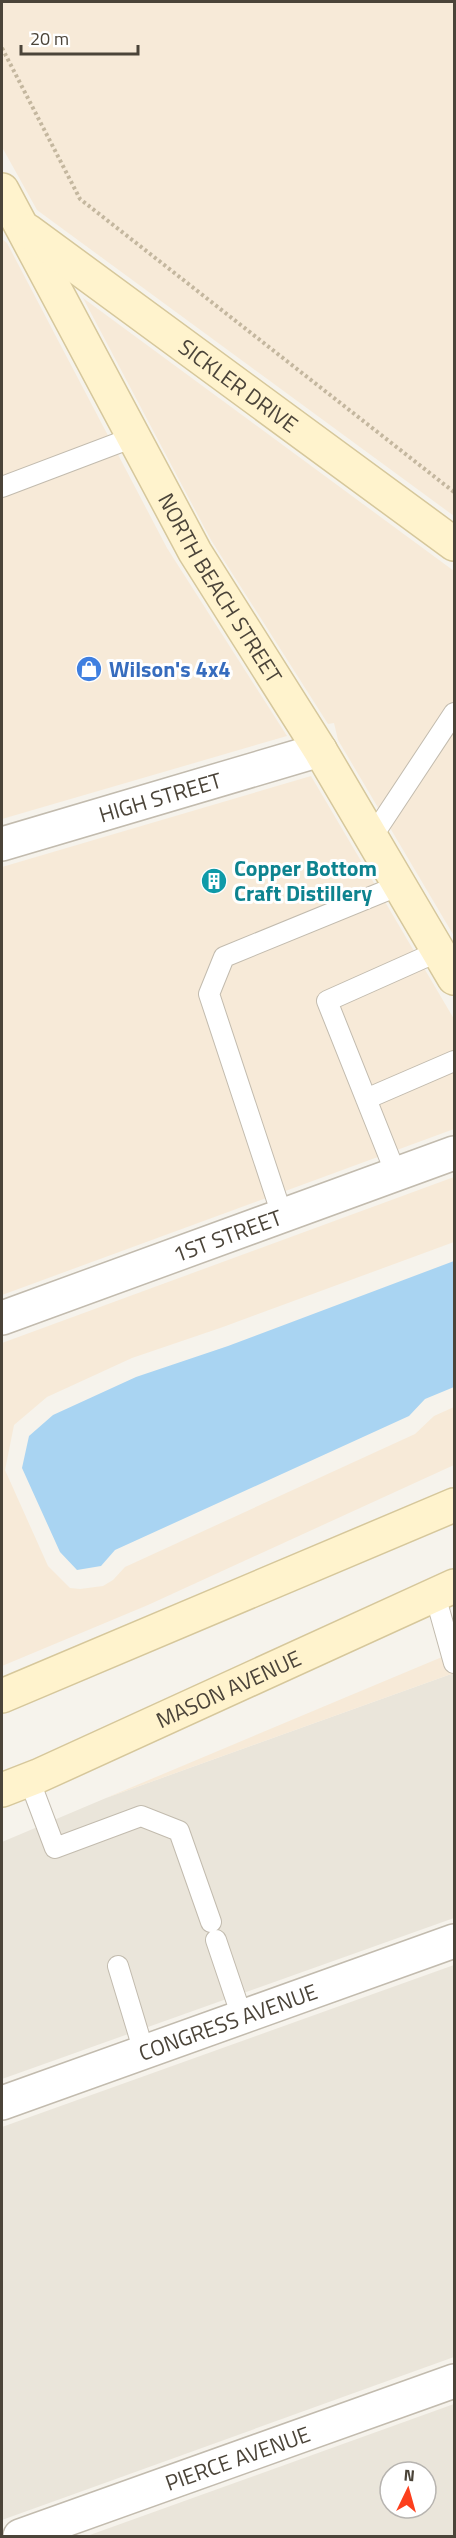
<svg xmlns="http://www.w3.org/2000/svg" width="456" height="2538" viewBox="0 0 456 2538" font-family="'Titillium Web',sans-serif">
  <rect width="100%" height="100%" fill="#f6f3ec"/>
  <!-- residential -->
  <path fill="#eae5da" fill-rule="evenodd" d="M454 1673V1918L2 2079V1842L106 1798Z
    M454 1965V2357L2 2520V2127Z
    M454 2404V2536H87ZM390 2472H426V2508H390Z"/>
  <!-- commercial -->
  <path fill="#f7ead8" d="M2 2H454V516L37 210 2 147Z
    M2 239 7 243 167 548 287 736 2 819Z
    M83 298 454 571V936L338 740 334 723 328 724 211 540Z
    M311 776 454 1019V1129L2 1295V867Z
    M454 1177V1242L223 1327 132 1358 47 1397 14 1425 5 1470 48 1566 70 1588 80 1589 103 1586 113 1580 125 1567 415 1434 434 1416 454 1407V1465L148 1605 2 1666V1343Z
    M454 1652V1673L106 1798 356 1693Z"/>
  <!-- water -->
  <path fill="#a9d4f2" d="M454 1261V1387L425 1399 409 1416 115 1550 101 1566 77 1570 60 1552 22 1468 29 1436 53 1415 136 1377 228 1346Z"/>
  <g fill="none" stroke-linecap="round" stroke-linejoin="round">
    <!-- lane casing -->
    <g stroke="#c2bbae" stroke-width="22">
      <path id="lane" d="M2 487 134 437
        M372 837 454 713
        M366 1099 454 1061
        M396 1174 327 1001 439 951
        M282 1215 209 994 224 957 400 885
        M435 1595 454 1663
        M29 1779 55 1848 141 1816 179 1831 211 1922
        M216 1940 242 2017
        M118 1966 144 2052"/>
    </g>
    <!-- street casing -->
    <g stroke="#c2bbae" stroke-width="36">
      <g id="street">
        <path id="s1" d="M2 844 320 750"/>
        <path id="s2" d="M2 1318 454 1153"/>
        <path id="s3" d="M2 2103 454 1941"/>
        <path id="s4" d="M20 2536 454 2381"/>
      </g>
    </g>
    <!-- secondary casing -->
    <g stroke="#d6c79b" stroke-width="36">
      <g id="secondary">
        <path id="s5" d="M2 190 195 552 320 750 454 978"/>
        <path id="s6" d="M28 231 454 544"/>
        <path d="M2 1696 454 1505"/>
        <path id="s7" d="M2 1790 38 1776 454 1586"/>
      </g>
    </g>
    <!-- path -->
    <path stroke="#c4b79f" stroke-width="4" stroke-dasharray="3 3" stroke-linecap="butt" d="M2 48 80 199 454 492"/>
    <!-- lane -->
    <use href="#lane" stroke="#fff" stroke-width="20"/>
    <!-- street -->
    <use href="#street" stroke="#fff" stroke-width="33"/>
    <!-- secondary -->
    <use href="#secondary" stroke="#fff3cd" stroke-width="33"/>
  </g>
  <!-- icons -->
  <defs>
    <g id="shop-disc" transform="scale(1.35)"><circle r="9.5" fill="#3f7fe0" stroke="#fff"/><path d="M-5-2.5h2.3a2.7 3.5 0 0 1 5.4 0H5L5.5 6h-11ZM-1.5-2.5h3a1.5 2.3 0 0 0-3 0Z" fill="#fff"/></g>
    <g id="building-disc" transform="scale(1.35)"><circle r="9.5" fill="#0f9aa8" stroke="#fff"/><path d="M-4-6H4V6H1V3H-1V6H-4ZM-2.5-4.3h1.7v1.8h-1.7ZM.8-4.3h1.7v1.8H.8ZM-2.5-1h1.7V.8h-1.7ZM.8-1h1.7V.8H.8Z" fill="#fff"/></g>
  </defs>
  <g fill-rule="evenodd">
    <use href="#shop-disc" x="89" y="669"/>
    <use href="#building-disc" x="214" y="881"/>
  </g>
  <g text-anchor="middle" stroke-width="6" stroke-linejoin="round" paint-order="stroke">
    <!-- street labels -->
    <g font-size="22" fill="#4b4439" stroke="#fff">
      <text dy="8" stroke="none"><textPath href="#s6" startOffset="261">SICKLER DRIVE</textPath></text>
      <text dy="8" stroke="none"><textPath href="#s5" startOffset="454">NORTH BEACH STREET</textPath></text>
      <text dy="8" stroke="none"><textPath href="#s1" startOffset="165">HIGH STREET</textPath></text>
      <text dy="8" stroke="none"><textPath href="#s2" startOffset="240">1ST STREET</textPath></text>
      <text dy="8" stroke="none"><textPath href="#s7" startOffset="248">MASON AVENUE</textPath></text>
      <text dy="8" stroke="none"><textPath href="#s3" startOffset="240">CONGRESS AVENUE</textPath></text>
      <text dy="8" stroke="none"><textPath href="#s4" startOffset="231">PIERCE AVENUE</textPath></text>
    </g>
    <!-- shop labels -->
    <g font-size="22" font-weight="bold" fill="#366cbe" stroke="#fff" text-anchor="start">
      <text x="109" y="677">Wilson's 4x4</text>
    </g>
    <!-- culture labels -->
    <g font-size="22" font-weight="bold" fill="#0d838f" stroke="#fff" text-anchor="start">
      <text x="234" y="876">Copper Bottom<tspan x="234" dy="25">Craft Distillery</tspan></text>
    </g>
  </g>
  <!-- border -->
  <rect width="456" height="2538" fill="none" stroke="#4b4439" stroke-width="6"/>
  <!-- north arrow -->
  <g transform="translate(408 2490) rotate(5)"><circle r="28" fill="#ffffff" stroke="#b7b4b0" stroke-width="1.5"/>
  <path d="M0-4.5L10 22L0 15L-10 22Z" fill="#fc3f1d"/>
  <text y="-9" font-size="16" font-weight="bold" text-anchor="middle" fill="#4b4439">N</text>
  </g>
  <!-- scale -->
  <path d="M21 45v9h117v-9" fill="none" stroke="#4b4439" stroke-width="3"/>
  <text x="30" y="45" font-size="18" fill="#4b4439" stroke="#ffffff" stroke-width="4.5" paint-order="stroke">20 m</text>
</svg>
